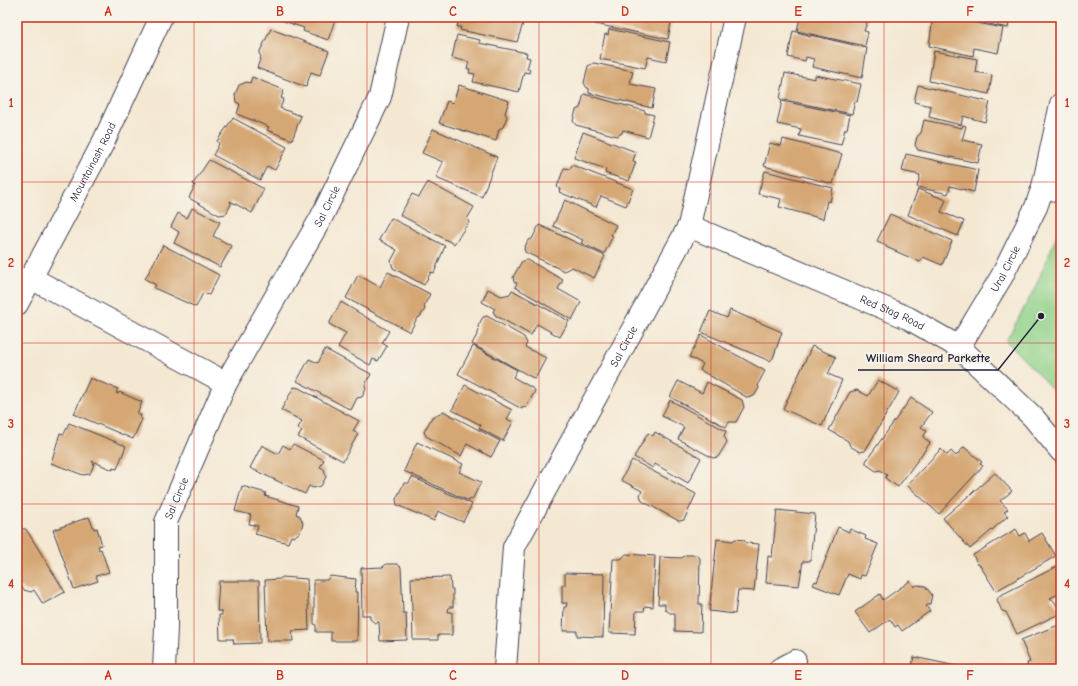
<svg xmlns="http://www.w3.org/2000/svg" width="1078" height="686" viewBox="0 0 1078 686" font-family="'Comic Neue',sans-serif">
  <rect width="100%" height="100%" fill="#f7f3e8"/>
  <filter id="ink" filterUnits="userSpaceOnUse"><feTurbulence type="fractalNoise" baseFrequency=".025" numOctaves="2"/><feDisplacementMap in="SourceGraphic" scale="8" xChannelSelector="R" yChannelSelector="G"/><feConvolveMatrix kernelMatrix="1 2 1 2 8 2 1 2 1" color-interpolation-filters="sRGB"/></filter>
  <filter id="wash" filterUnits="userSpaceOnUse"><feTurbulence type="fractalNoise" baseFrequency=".012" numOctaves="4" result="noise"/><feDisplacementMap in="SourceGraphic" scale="16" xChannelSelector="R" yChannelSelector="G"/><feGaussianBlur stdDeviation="0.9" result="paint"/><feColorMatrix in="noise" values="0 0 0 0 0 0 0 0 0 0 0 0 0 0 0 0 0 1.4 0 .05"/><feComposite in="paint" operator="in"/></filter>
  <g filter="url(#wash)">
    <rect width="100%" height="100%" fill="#f4e8d3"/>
    <!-- green -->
    <path fill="#91d289" stroke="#5a7a62" d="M1059 230 1061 231V398L1006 341 1034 290Z"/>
    <g id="blocks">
      <!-- building -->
      <path fill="#d5a775" d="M272 17H336L328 40 303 31 304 28Z
        M459 17H525L517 42 460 30 461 27H457Z
        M596 17H672L668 39 595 24Z
        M800 17H869L864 31 868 32 865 46 797 31Z
        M933 17H945L1003 28 998 53 974 48 973 56 929 46Z
        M956 17H1010L1008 28Z
        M271 29 329 51 320 75 311 72 306 87 257 68 261 57 259 53Z
        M609 29 670 42 666 61 648 57 645 68 600 59 605 34 608 35Z
        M793 31 808 35 807 36 810 37V35L867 48 862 78 812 67 814 59 806 57 805 61 788 57Z
        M457 35 480 40 479 43 527 53 526 57 530 58 527 69H530L529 73 524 72 519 92 473 82 475 74 469 73 470 69H467L469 62 452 58Z
        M934 51 977 59 975 72 992 75 989 94 929 81Z
        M594 63 633 71 630 84 656 89 652 108 589 93V88H587L584 83 588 66Z
        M785 73 815 79V75L861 84 857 102 855 101 852 114 780 99Z
        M252 77 284 90 281 98 284 99 280 108 301 116 292 140 267 130 269 127 237 114 240 104 236 102 235 95 239 85 247 82 250 83Z
        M459 85 509 101 505 113 507 117 503 127 499 129 496 141 439 123 447 101 453 103Z
        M918 85 990 102 985 122 963 116 961 125 929 117 931 106 914 102Z
        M584 94 645 111V113L654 115 648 137 623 130 622 133 617 136 576 125 573 121 576 110 580 108Z
        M782 101 850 115 847 129H845L841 145 799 136 801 129 777 124Z
        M233 118 287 147 275 170 267 166 260 180 213 155 219 144 217 141Z
        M924 120 962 128 963 125 966 126 962 140 982 144 978 163 918 150 915 145 917 137 921 133Z
        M433 129 497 157 482 197 436 178 443 162 422 153Z
        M583 132 636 152 633 161 636 162 629 181 605 173 606 169 574 158Z
        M783 139 842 154 833 184 764 166 770 143 781 146Z
        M906 154 978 170 974 192 950 186 948 194 917 187 920 175 902 171Z
        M209 160 264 189 252 213 230 201 231 204 226 214 219 215 189 198 195 185 193 184Z
        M572 165 633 189 626 206 601 196 596 207 559 192 560 189 557 187 564 168 570 169Z
        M765 171 833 188 830 202 827 201 823 219 779 207 781 199 758 194Z
        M428 182 474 207 467 219 469 222 454 244 400 215 412 194 419 197Z
        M918 189 946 200 941 212 964 221 958 236 908 215Z
        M565 200 616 225 611 235 613 236 604 254 581 243 583 240 553 226Z
        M192 208 220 222 213 236 232 246 220 267 174 243 179 232 171 227 178 213 187 218Z
        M890 214 952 241 942 265 923 257 920 262 886 247V245L877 241Z
        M391 218 445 246 434 273 431 272 424 285 393 268 391 261 397 250 379 240Z
        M539 225 605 256 594 278 572 267 564 271 525 252 524 249 528 240 532 239Z
        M163 245 219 275 209 295 203 293 196 307 154 288 156 285 145 279Z
        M528 260 563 280 558 289 581 302 572 320 515 287 517 283 514 282 513 277 522 261Z
        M388 272 430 294 424 306 425 309 420 317 417 318 410 332 346 298 358 275 380 287Z
        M488 289 501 296 510 294 512 290 569 321 560 337 537 324 531 335 495 315 493 311 495 309 482 302Z
        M341 302 389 331 382 343 387 346 378 361 373 359 370 365 338 347 346 333 329 324Z
        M730 310 782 332 773 358 770 361 701 332 710 311 727 318Z
        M487 316 524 337 527 343 525 347 546 358 535 379 472 344 479 331 478 326 483 317Z
        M701 335 765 371 758 384 759 388 754 396 748 398 700 370 703 364 689 357Z
        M473 346 517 370 513 377 534 389 535 391 526 408 523 407 522 409 458 374Z
        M812 346 836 357 828 374 842 380 822 426 783 409Z
        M325 349 371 374 365 385 366 389 362 397 357 398 351 410 297 381 309 359 318 363Z
        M90 378 118 389 116 393 118 394 119 392 142 402 137 414 141 415 140 418 142 419 133 439 74 414Z
        M878 380 899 392 865 451 860 452 850 446 848 441 829 430 850 392 857 390 868 396Z
        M678 381 702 393 707 382 742 400 744 407 736 422H729L726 427 670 397Z
        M465 385 512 410 507 419 513 422 503 441 479 428 481 425 452 410Z
        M294 387 299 388 359 421 353 431 358 434 343 461 298 437 302 431 298 428 302 421 281 410Z
        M911 398 932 412 921 427 927 431 923 437 930 443 898 487 885 478 887 475 880 470 876 471 866 464V461Z
        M670 400 726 431 724 436 727 442 718 457 713 458 678 439 684 427 662 416Z
        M443 411 500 441 491 457 467 444 461 456 426 436 424 432 432 417 441 414Z
        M69 423 126 446 117 469 113 468V470L92 461 94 464 90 474 83 475 51 463 60 433 64 434Z
        M655 432 701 458 688 483 655 464 653 468 634 457 648 433 653 436Z
        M417 442 463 464 459 472 481 482 472 500 470 499 469 501 404 471Z
        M293 444 324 460 320 467 324 469 326 477 321 486 313 488 309 486 305 494 250 468 262 445 278 454 283 445 290 449Z
        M964 447 982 462 980 464 983 466 939 514 907 485 941 449 947 455 951 451 956 456Z
        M632 460 696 494 684 520 679 521 642 501 640 495 642 491 621 480Z
        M995 473 1012 491 1000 501 1008 509 1004 512 1008 516 970 549 943 518Z
        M412 477 472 504 463 522 438 511 434 521 397 505 396 499 404 483H409Z
        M242 486 266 493 265 496 298 506 296 514 300 516 303 523 300 532 294 537 291 536 288 543 255 534 258 526 249 524 251 515 235 511Z
        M777 510 815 514 810 561H803L799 586 766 583 768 556 772 557Z
        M89 517 94 529 97 528 102 545 98 546 99 550 101 549 109 572 96 576 98 581 74 589 53 530Z
        M838 527 849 532 850 529 866 536 865 539 878 544 865 576 861 575 860 579 848 574 839 595 813 585 815 581 817 582Z
        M22 529H26L65 592 43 604 34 590 31 592 24 590 22 587 17 589V532Z
        M1016 529 1020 536 1025 533 1029 541 1042 533 1056 556 996 591 979 564 978 565 973 555Z
        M717 539 733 541 735 539 744 540 746 543 759 544 754 591 738 590 735 614 709 611Z
        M626 554 655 556 653 607 645 606 644 611H636L635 634 609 633 613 559H621Z
        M685 555H696L700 558 699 604H702L701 632 675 631V613H670L665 609V604H658L660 557 682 558Z
        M386 564H397L401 567 403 613H406L407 640 380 641 379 622 375 623 370 619V615H362L361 568 383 567Z
        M1060 565 1061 593 1050 598 1054 601 1059 609 1057 615 1017 634 1006 612 1002 611 997 600 999 596Z
        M565 573 604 574 603 637 577 636V631H563L564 607H566L567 603H562V585H565Z
        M330 576 356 579 355 592H358L357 641H331V632H316V625L314 624V580H327Z
        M282 577 307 579 309 630 292 631 293 641H267L265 580 280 579Z
        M450 577 451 589H453V607H449L448 612H452V635H438V640H413L411 578Z
        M219 581H259L260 643 234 644 233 639H220L219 615H222V611H217Z
        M910 581 914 587 917 585 925 586 932 595 930 604 926 606 930 611 902 631 898 625 895 627 890 619 870 633 855 612 880 594 883 600Z
        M1061 624V668L1022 669 1028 667 1027 663 1030 662 1021 640Z
        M914 657 961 667V669H911Z"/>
    </g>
  </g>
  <g filter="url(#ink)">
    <use href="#blocks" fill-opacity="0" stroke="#424052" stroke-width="1"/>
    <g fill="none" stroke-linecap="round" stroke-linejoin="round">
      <!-- lane casing -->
      <g stroke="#424052" stroke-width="12">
        <path id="lane" d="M17 271 31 278"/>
      </g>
      <!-- street casing -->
      <g stroke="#424052" stroke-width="24">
        <g id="street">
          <path d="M1043 187 1061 191"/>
          <path id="s1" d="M689 226 908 318 959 347 1033 417 1061 451"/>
          <path d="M31 278 226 383"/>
          <path id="s2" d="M959 347 1002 276 1036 207 1043 187 1061 104"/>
          <path id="s3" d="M164 669 166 628V522L226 383 321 218 380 97 398 17"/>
          <path id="s4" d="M505 669 514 547 689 226 735 17"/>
          <path d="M780 669 795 661"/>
        </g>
      </g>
      <!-- secondary casing -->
      <g stroke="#424052" stroke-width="24">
        <g id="secondary">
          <path id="s5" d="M17 304 103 143 161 17"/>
        </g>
      </g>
      <!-- lane -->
      <use href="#lane" stroke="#fff" stroke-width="11"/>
      <!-- street -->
      <use href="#street" stroke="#fff" stroke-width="22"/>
      <!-- secondary -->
      <use href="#secondary" stroke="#fff" stroke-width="22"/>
    </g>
  </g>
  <!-- grid -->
  <path fill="none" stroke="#c8321e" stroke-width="1" stroke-opacity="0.55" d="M194 17V669M367 17V669M539 17V669M711 17V669M884 17V669M17 182H1061M17 343H1061M17 504H1061"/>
  <g text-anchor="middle" stroke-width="4" stroke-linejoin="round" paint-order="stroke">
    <!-- street labels -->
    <g font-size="11" fill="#22223b" stroke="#f7f3e8">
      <text dy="4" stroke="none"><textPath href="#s5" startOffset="161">Mountainash Road</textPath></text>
      <text dy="4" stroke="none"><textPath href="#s3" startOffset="502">Sal Circle</textPath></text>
      <text dy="4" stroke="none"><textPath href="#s2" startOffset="91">Ural Circle</textPath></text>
      <text dy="4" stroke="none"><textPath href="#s1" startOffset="221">Red Stag Road</textPath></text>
      <text dy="4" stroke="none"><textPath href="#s4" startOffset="351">Sal Circle</textPath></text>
      <text dy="4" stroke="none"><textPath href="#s3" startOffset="173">Sal Circle</textPath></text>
    </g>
  </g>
  <!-- callouts -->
  <path fill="none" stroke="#22223b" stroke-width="1.5" d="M1041 316L998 370H858"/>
  <circle fill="#22223b" stroke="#f7f3e8" stroke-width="1.5" cx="1041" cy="316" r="4"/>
  <g font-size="12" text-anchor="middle" font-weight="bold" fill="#22223b" stroke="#f7f3e8" stroke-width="4" stroke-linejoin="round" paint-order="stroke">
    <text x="928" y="362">William Sheard Parkette</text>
  </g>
  <!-- margin -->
  <rect width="1078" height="686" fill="none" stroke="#f7f3e8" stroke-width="44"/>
  <rect x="22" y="22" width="1034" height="642" fill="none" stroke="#c8321e" stroke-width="1.5"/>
  <g font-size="13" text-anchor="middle" font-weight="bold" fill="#c8321e">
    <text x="108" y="16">A</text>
    <text x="280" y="16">B</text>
    <text x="453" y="16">C</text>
    <text x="625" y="16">D</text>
    <text x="798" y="16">E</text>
    <text x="970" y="16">F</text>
    <text x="11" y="107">1</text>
    <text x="1067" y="107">1</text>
    <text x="11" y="267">2</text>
    <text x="1067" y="267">2</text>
    <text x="11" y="428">3</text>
    <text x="1067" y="428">3</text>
    <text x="11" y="588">4</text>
    <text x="1067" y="588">4</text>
    <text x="108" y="680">A</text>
    <text x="280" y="680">B</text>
    <text x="453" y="680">C</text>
    <text x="625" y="680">D</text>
    <text x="798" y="680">E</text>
    <text x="970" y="680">F</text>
  </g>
</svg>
